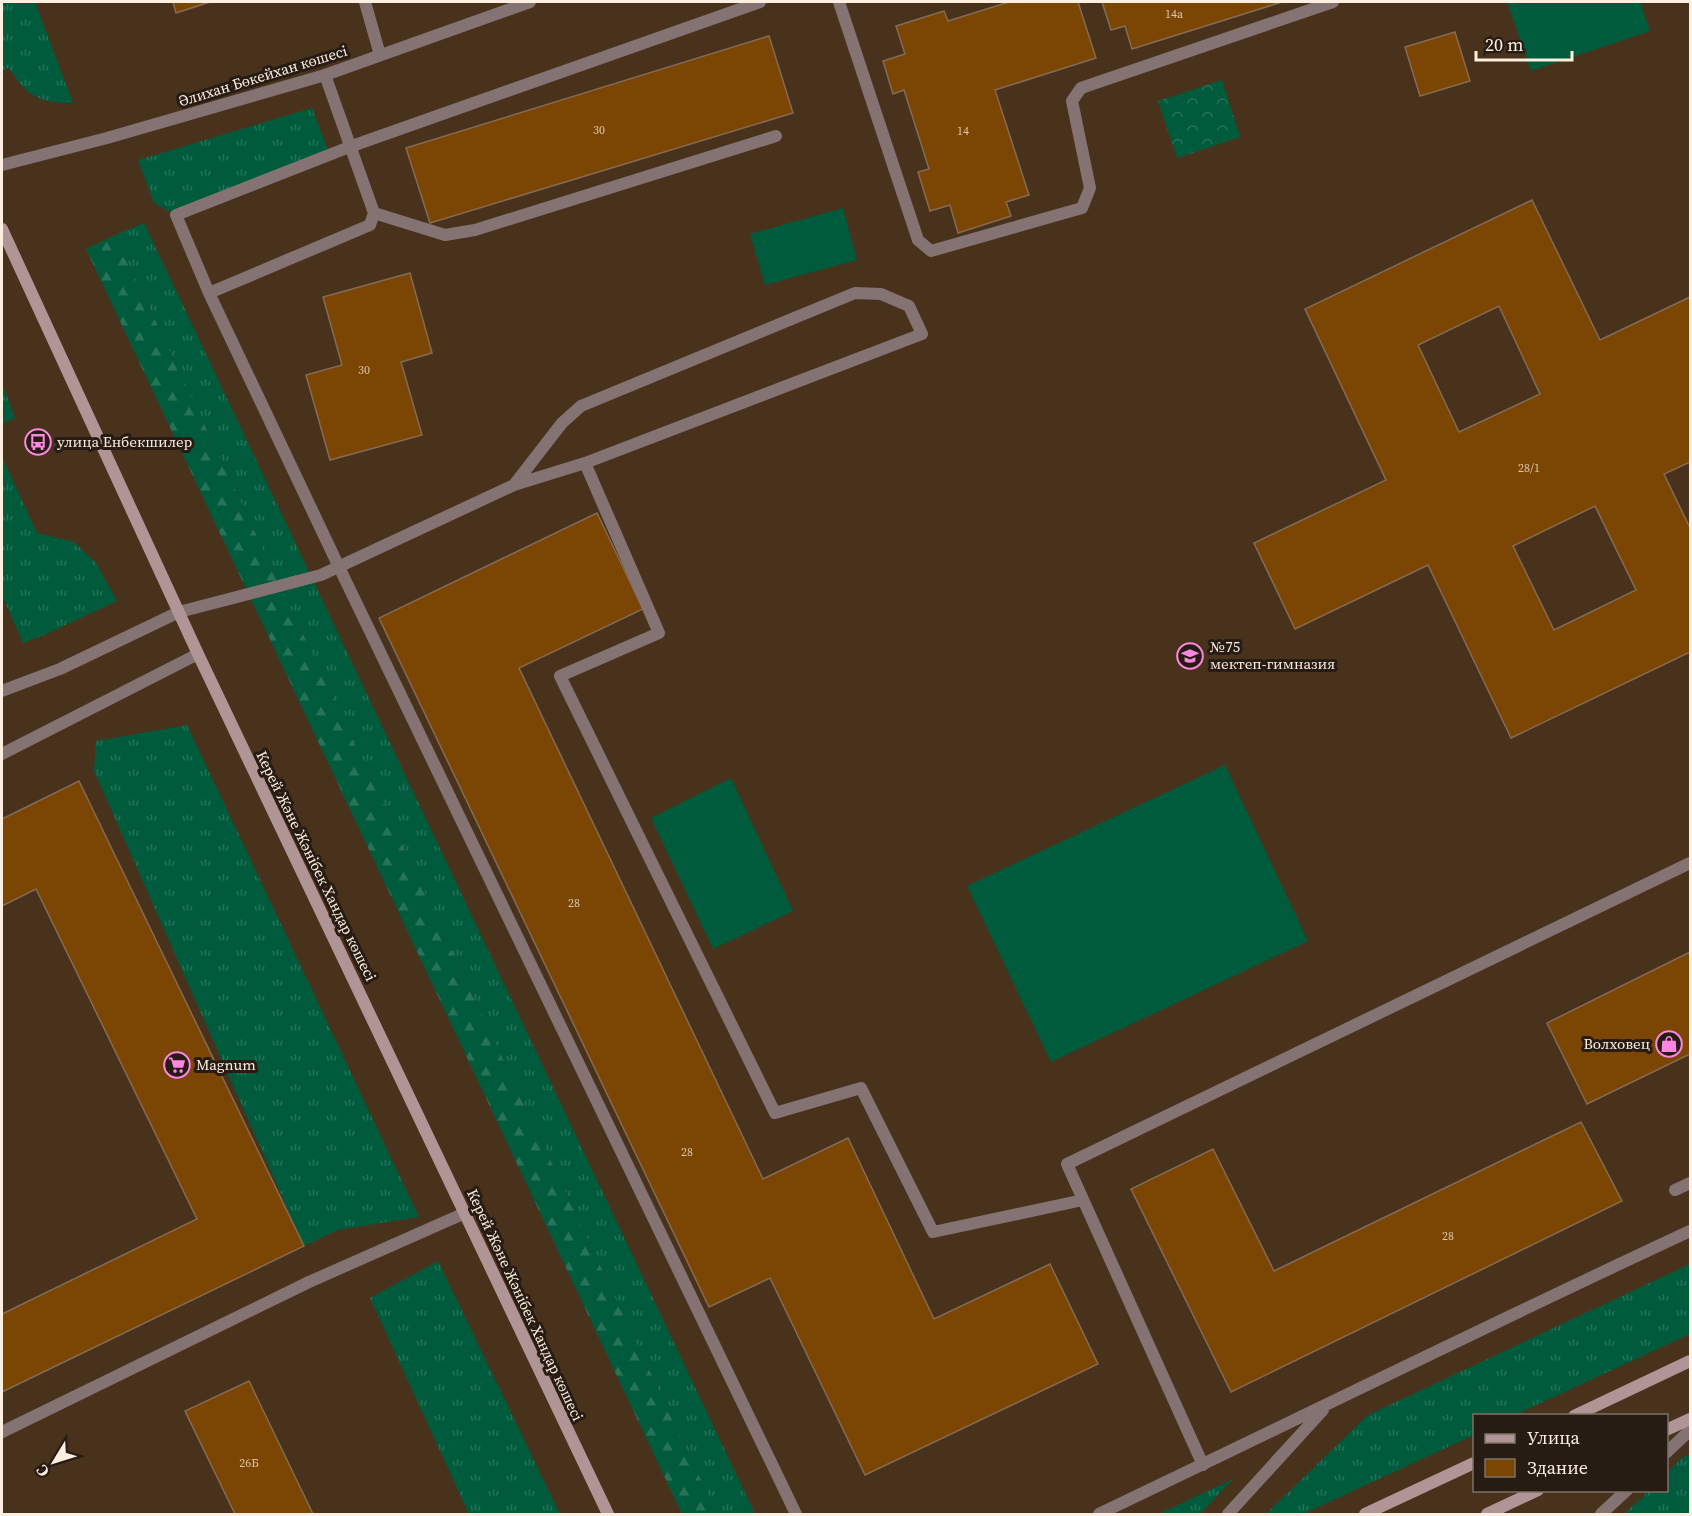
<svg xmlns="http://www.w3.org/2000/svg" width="1692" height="1516" viewBox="0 0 1692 1516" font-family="'Source Serif 4',serif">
  <defs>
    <pattern id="grass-tufts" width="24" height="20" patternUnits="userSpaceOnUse" patternTransform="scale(1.5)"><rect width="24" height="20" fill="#005b3d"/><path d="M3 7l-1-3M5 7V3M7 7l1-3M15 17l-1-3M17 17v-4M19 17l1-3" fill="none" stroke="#267359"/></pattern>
    <pattern id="forest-firs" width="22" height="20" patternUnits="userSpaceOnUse" patternTransform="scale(1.5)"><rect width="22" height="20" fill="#005b3d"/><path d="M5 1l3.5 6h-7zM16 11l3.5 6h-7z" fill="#267359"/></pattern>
    <pattern id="park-crowns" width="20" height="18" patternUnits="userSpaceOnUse" patternTransform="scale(1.5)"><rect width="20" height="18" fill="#005b3d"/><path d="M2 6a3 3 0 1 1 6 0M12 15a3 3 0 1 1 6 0" fill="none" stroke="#267359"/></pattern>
  </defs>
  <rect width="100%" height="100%" fill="#49321c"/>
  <!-- grass -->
  <path fill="url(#grass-tufts)" d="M2 2H35L73 103C39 103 27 96 9 68L3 70Z
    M312 108 330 155 176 215 154 203 138 160Z
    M144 223 755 1514H717L115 235Z
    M2 383 15 418 2 424Z
    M2 457 37 533 74 542 96 563 117 601 44 635 23 643 2 595Z
    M187 725 419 1217 338 1230 304 1246 94 771 96 741Z
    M438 1261 560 1514H469L370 1298Z
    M1690 1264V1334L1515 1415 1474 1416V1435L1303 1514H1266L1368 1415Z
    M1690 1454V1514H1624L1649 1491 1666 1490 1667 1473 1683 1457Z
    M1233 1479 1200 1514H1159Z"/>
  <!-- forest -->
  <path fill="url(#forest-firs)" d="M115 235 717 1514H682L86 249Z"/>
  <!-- park -->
  <path fill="url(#park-crowns)" d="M1222 80 1240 137 1177 158 1158 101Z"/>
  <!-- pitch -->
  <path fill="#005b3d" d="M1507 2H1640L1650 31 1531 71Z
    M843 208 857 260 765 285 750 234Z
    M1225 765 1308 941 1051 1062 967 886Z
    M731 778 793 911 713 949 651 818Z"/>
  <!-- building -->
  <path fill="#7b4604" stroke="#856b53" stroke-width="1.5" fill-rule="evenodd" d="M173 2H210L176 13Z
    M1009 2H1078L1096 58 995 90 1029 195 1006 202 1011 216 958 233 950 205 930 211 918 172 929 169 904 90 893 94 883 61 905 54 896 26 944 11 948 21Z
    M1102 2H1282L1132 49 1125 26 1111 30Z
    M1455 32 1470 81 1420 96 1405 47Z
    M769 36 793 113 430 223 406 148Z
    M1532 200 1600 340 1690 297V462L1664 474 1690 528V652L1511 738 1428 565 1295 629 1254 543 1386 480 1305 309ZM1499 306 1540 394 1459 432 1418 345ZM1595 506 1636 590 1554 630 1513 546Z
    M410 273 432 353 401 362 422 435 330 460 306 375 342 365 323 297Z
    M597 513 643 609 519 668 763 1179 848 1138 934 1319 1050 1264 1098 1364 865 1475 770 1278 709 1307 379 618Z
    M79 781 304 1246 2 1392V1314L197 1219 36 889 2 906V819Z
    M1690 952V1054L1587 1104 1547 1023Z
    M1581 1122 1622 1201 1231 1392 1131 1189 1213 1149 1274 1271Z
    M249 1381 313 1514H235L185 1411Z"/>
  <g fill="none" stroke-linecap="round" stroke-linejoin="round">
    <!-- service -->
    <path stroke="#857374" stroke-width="12" d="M760 2 352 146 176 215 209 293 339 567 796 1514
      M839 2 918 240 931 251 1082 208 1090 188 1072 101 1081 88 1333 2
      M374 213 445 235 475 230 776 136
      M209 293 370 225 374 213 325 75
      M585 463 659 633 560 676 775 1113 861 1088 933 1232 1083 1200
      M2 691 60 669 179 612 321 575 514 485 585 463 922 334 909 306 881 294 855 293 581 406 562 423 514 485
      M2 754 198 654
      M1675 1190 1690 1183
      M2 1432 309 1282 465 1213
      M1666 1453 1690 1430
      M1203 1465 1067 1164 1690 863
      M1099 1514C1296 1420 1492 1323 1690 1231
      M1228 1514 1323 1410
      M1601 1514 1627 1490"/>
    <!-- minor -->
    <path stroke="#857374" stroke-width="12" d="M365 2 380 55"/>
    <!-- tertiary -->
    <path stroke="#857374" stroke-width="12" d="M2 165 107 138 325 75 530 2"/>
    <!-- secondary -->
    <path stroke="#b09596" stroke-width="12" d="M2 229 198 654 608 1514
      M1574 1416 1690 1361
      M1666 1430 1690 1419
      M1365 1514 1474 1463
      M1487 1514 1538 1490"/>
  </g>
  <!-- icons -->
  <defs>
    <g id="bus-ring" transform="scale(1.35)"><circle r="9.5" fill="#271c13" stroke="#fd86e1" stroke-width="1.5"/><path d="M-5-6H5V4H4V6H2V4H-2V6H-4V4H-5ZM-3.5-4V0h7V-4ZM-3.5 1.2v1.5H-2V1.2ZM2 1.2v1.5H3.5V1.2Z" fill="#fd86e1"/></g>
    <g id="school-ring" transform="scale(1.35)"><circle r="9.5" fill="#271c13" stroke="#fd86e1" stroke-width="1.5"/><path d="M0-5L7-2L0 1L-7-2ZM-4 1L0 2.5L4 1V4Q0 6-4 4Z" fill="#fd86e1"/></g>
    <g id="shop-ring" transform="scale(1.35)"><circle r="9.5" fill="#271c13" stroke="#fd86e1" stroke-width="1.5"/><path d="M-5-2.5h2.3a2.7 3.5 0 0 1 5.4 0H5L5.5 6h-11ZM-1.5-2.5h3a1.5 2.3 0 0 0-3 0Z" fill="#fd86e1"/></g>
    <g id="supermarket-ring" transform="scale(1.35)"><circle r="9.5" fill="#271c13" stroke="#fd86e1" stroke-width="1.5"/><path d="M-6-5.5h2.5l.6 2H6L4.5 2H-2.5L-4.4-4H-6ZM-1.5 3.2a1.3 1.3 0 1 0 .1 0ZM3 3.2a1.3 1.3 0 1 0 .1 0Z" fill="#fd86e1"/></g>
  </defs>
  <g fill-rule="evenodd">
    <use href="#bus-ring" x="38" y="442"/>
    <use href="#school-ring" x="1190" y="656"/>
    <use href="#shop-ring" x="1669" y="1044"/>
    <use href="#supermarket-ring" x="177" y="1065"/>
  </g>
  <g text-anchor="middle" stroke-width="6" stroke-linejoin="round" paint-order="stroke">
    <!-- number labels -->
    <g font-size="12" fill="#ddc5aa">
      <text x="1174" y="18">14а</text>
      <text x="599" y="134">30</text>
      <text x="963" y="135">14</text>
      <text x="364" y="374">30</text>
      <text x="1529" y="472">28/1</text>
      <text x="574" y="907">28</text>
      <text x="687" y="1156">28</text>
      <text x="1448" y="1240">28</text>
      <text x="249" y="1467">26Б</text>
    </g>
    <!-- street labels -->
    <g font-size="15" fill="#feefe1" stroke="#271c13">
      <text transform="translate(263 76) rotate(-17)" y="5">Әлихан Бөкейхан көшесі</text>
      <text transform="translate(316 866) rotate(64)" y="5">Керей Және Жәнібек Хандар көшесі</text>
      <text transform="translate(525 1305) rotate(65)" y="5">Керей Және Жәнібек Хандар көшесі</text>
    </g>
    <!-- poi labels -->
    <g font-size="15" fill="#feefe1" stroke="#271c13" text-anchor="start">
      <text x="57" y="447">улица Енбекшилер</text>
      <text x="1210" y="652">№75<tspan x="1210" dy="17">мектеп-гимназия</tspan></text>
      <text x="1650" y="1049" text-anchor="end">Волховец</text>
      <text x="196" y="1070">Magnum</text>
    </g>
  </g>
  <!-- border -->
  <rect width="1692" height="1516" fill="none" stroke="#feefe1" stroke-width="6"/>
  <!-- legend -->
  <rect x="1473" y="1414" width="195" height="78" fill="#271c13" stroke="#7d7065" stroke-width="1.5"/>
  <rect x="1485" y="1434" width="30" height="9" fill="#b09596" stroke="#7d7065" stroke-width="1.5"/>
  <text x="1527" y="1444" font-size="18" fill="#feefe1">Улица</text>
  <rect x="1485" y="1459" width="30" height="18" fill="#7b4604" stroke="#7d7065" stroke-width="1.5"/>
  <text x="1527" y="1474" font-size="18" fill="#feefe1">Здание</text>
  <!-- north arrow -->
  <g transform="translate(54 1462) rotate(232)" stroke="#271c13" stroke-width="4.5" paint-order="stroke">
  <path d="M0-4.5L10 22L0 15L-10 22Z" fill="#feefe1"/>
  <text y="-9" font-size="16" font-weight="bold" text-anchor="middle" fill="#feefe1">С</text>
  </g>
  <!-- scale -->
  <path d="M1476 51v9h96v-9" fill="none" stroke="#feefe1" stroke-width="3"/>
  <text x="1485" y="51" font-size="18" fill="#feefe1" stroke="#271c13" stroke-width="4.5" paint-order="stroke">20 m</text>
</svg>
